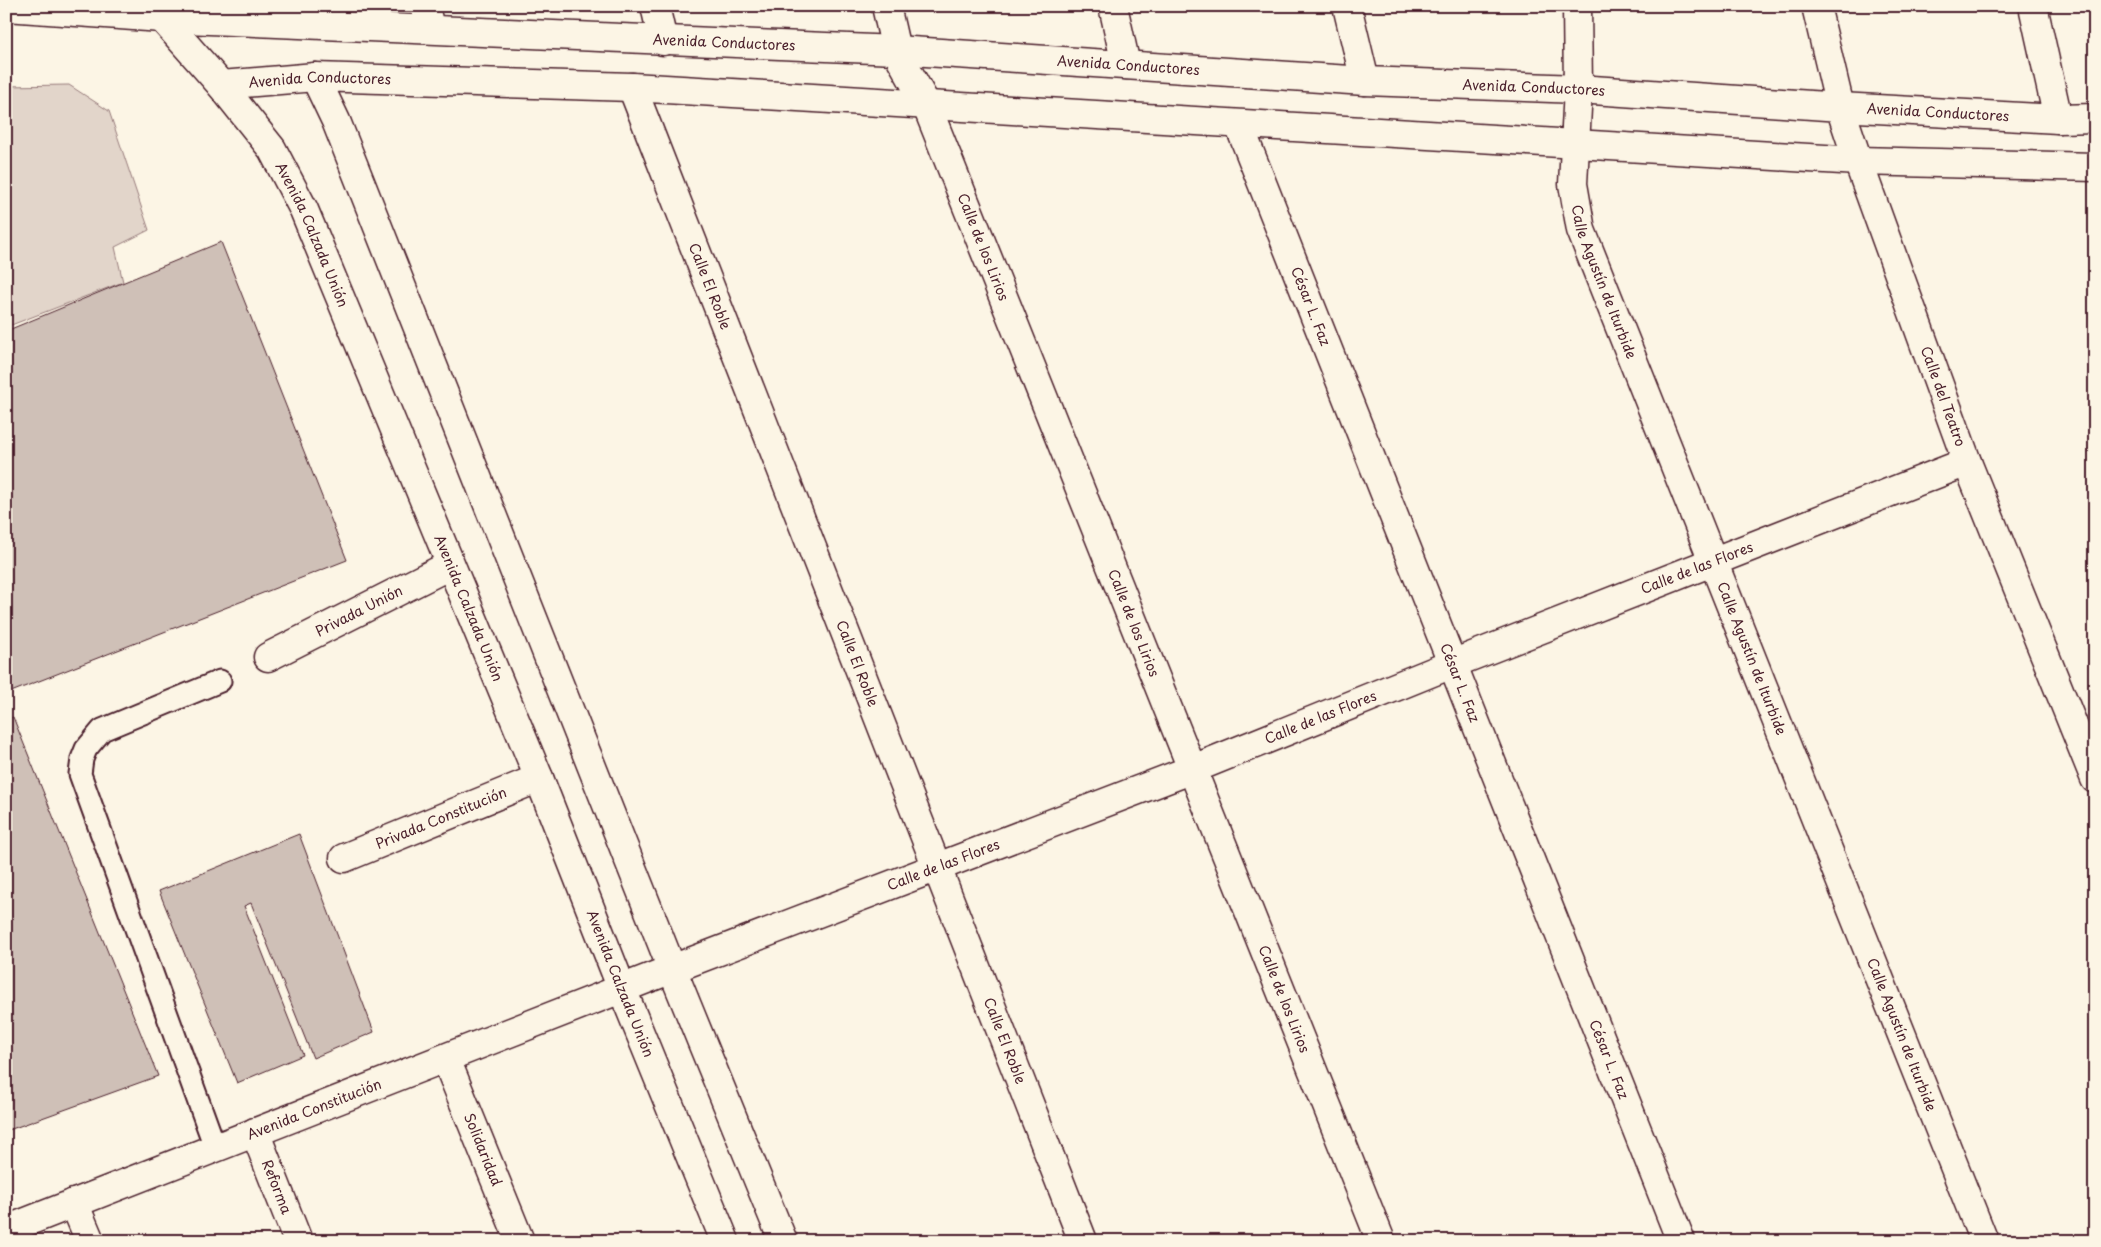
<svg xmlns="http://www.w3.org/2000/svg" width="2101" height="1247" viewBox="0 0 2101 1247" font-family="'Playpen Sans',sans-serif">
  <rect width="100%" height="100%" fill="#fcf5e5"/>
  <filter id="ink" filterUnits="userSpaceOnUse"><feTurbulence type="fractalNoise" baseFrequency=".02" numOctaves="2"/><feDisplacementMap in="SourceGraphic" scale="10" xChannelSelector="R" yChannelSelector="G"/><feConvolveMatrix kernelMatrix="1 2 1 2 8 2 1 2 1" color-interpolation-filters="sRGB"/></filter>
  <g filter="url(#ink)">
    <!-- green -->
    <path fill="#e2d5ca" stroke="#967a7a" d="M69 85 109 111 149 230 115 247 123 282 6 327V86Z"/>
    <!-- building -->
    <path fill="#cfc0b7" stroke="#4a1f2b" d="M221 242 347 560 6 694V331Z
      M13 717 158 1076 6 1131V720Z
      M299 834 374 1032 313 1058 251 903 244 906 303 1055 237 1083 159 891Z"/>
    <g fill="none" stroke-linecap="round" stroke-linejoin="round">
      <!-- lane casing -->
      <g stroke="#4a1f2b" stroke-width="25">
        <path id="lane" d="M215 1147 80 774 82 759 86 749 102 730 220 681"/>
      </g>
      <!-- street casing -->
      <g stroke="#4a1f2b" stroke-width="31">
        <g id="street">
          <path d="M425 6 430 29"/>
          <path d="M655 6 663 41"/>
          <path id="s1" d="M886 6 896 50 926 104 1381 1241"/>
          <path d="M1113 6 1126 65"/>
          <path d="M1347 6 1365 81"/>
          <path id="s2" d="M1577 6 1578 89 1573 184 1581 230 1984 1241"/>
          <path id="s3" d="M1816 6 1840 107 1858 161 1967 462 2095 779"/>
          <path d="M2033 6 2058 119"/>
          <path id="s4" d="M632 87 1083 1241"/>
          <path id="s5" d="M1239 125 1681 1241"/>
          <path id="s6" d="M268 657 450 565"/>
          <path id="s7" d="M344 858 539 778"/>
          <path id="s8" d="M446 1059 520 1241"/>
          <path id="s9" d="M255 1132 298 1241"/>
          <path d="M74 1203 90 1241"/>
          <path id="s10" d="M6 1230 672 969 1193 769 1452 664 1967 462"/>
        </g>
      </g>
      <!-- secondary casing -->
      <g stroke="#4a1f2b" stroke-width="31">
        <g id="secondary">
          <path id="s11" d="M6 7 162 18 896 50 1365 81 1578 89 1840 107 2058 119 2095 118"/>
          <path id="s12" d="M160 8 162 18 221 85 272 149 304 210 539 778 622 989 725 1241"/>
          <path d="M315 77 336 121 672 969 783 1241"/>
          <path id="s13" d="M221 85 315 77 632 87 1858 161 2095 167"/>
        </g>
      </g>
      <!-- lane -->
      <use href="#lane" stroke="#fcf5e5" stroke-width="21"/>
      <!-- street -->
      <use href="#street" stroke="#fcf5e5" stroke-width="28"/>
      <!-- secondary -->
      <use href="#secondary" stroke="#fcf5e5" stroke-width="28"/>
    </g>
  </g>
  <g text-anchor="middle" stroke-width="4" stroke-linejoin="round" paint-order="stroke">
    <!-- street labels -->
    <g font-size="14" fill="#4a1f2b" stroke="#fcf5e5">
      <text dy="5" stroke="none"><textPath href="#s11" startOffset="719">Avenida Conductores</textPath></text>
      <text dy="5" stroke="none"><textPath href="#s11" startOffset="1124">Avenida Conductores</textPath></text>
      <text dy="5" stroke="none"><textPath href="#s13" startOffset="99">Avenida Conductores</textPath></text>
      <text dy="5" stroke="none"><textPath href="#s11" startOffset="1530">Avenida Conductores</textPath></text>
      <text dy="5" stroke="none"><textPath href="#s11" startOffset="1935">Avenida Conductores</textPath></text>
      <text dy="5" stroke="none"><textPath href="#s12" startOffset="276">Avenida Calzada Unión</textPath></text>
      <text dy="5" stroke="none"><textPath href="#s1" startOffset="261">Calle de los Lirios</textPath></text>
      <text dy="5" stroke="none"><textPath href="#s2" startOffset="281">Calle Agustín de Iturbide</textPath></text>
      <text dy="5" stroke="none"><textPath href="#s4" startOffset="214">Calle El Roble</textPath></text>
      <text dy="5" stroke="none"><textPath href="#s5" startOffset="195">César L. Faz</textPath></text>
      <text dy="5" stroke="none"><textPath href="#s3" startOffset="411">Calle del Teatro</textPath></text>
      <text dy="5" stroke="none"><textPath href="#s10" startOffset="1816">Calle de las Flores</textPath></text>
      <text dy="5" stroke="none"><textPath href="#s12" startOffset="681">Avenida Calzada Unión</textPath></text>
      <text dy="5" stroke="none"><textPath href="#s6" startOffset="102">Privada Unión</textPath></text>
      <text dy="5" stroke="none"><textPath href="#s1" startOffset="666">Calle de los Lirios</textPath></text>
      <text dy="5" stroke="none"><textPath href="#s2" startOffset="686">Calle Agustín de Iturbide</textPath></text>
      <text dy="5" stroke="none"><textPath href="#s4" startOffset="619">Calle El Roble</textPath></text>
      <text dy="5" stroke="none"><textPath href="#s5" startOffset="600">César L. Faz</textPath></text>
      <text dy="5" stroke="none"><textPath href="#s10" startOffset="1411">Calle de las Flores</textPath></text>
      <text dy="5" stroke="none"><textPath href="#s7" startOffset="105">Privada Constitución</textPath></text>
      <text dy="5" stroke="none"><textPath href="#s10" startOffset="1006">Calle de las Flores</textPath></text>
      <text dy="5" stroke="none"><textPath href="#s12" startOffset="1086">Avenida Calzada Unión</textPath></text>
      <text dy="5" stroke="none"><textPath href="#s1" startOffset="1071">Calle de los Lirios</textPath></text>
      <text dy="5" stroke="none"><textPath href="#s2" startOffset="1091">Calle Agustín de Iturbide</textPath></text>
      <text dy="5" stroke="none"><textPath href="#s4" startOffset="1024">Calle El Roble</textPath></text>
      <text dy="5" stroke="none"><textPath href="#s5" startOffset="1005">César L. Faz</textPath></text>
      <text dy="5" stroke="none"><textPath href="#s10" startOffset="331">Avenida Constitución</textPath></text>
      <text dy="5" stroke="none"><textPath href="#s8" startOffset="98">Solidaridad</textPath></text>
      <text dy="5" stroke="none"><textPath href="#s9" startOffset="59">Reforma</textPath></text>
    </g>
  </g>
  <!-- margin -->
  <rect width="2101" height="1247" fill="none" stroke="#fcf5e5" stroke-width="25"/>
  <rect x="12" y="12" width="2076" height="1222" fill="none" stroke="#4a1f2b" stroke-width="2" filter="url(#ink)"/>
</svg>
